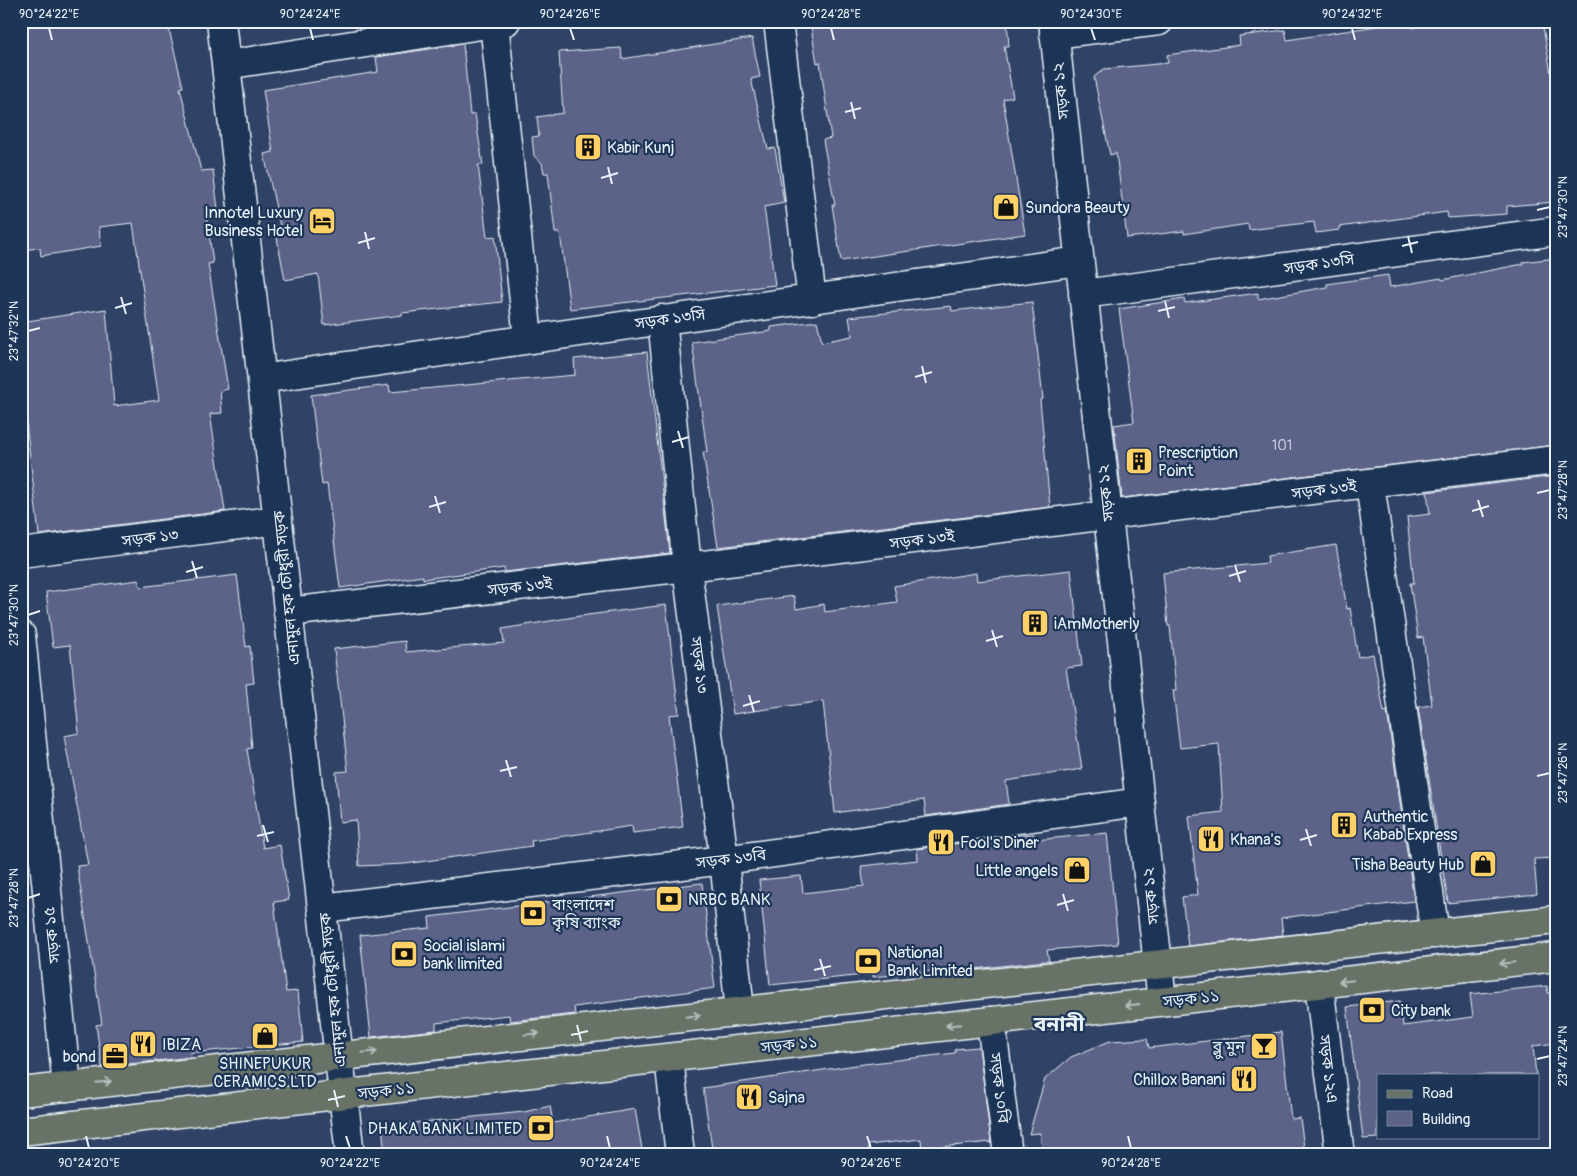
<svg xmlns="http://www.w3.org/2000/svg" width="1577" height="1176" viewBox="0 0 1577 1176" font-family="Pangolin,'Noto Sans Bengali',sans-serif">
  <rect width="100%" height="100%" fill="#304266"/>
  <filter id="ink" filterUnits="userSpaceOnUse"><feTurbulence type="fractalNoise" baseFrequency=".02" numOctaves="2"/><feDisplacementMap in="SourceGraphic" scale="10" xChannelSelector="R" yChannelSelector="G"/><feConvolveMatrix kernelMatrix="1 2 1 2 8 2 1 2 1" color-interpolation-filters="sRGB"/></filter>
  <g filter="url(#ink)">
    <!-- building -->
    <path fill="#5c6288" stroke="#e8f1f8" d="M50 21H167L183 87 180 88 201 171 213 170 219 217 207 219 213 263 208 264 228 389 220 391 222 413 210 414 225 511 39 535 27 431 24 373H27L21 322 106 309 114 406 159 400 133 223 99 227 101 246 41 256 40 248 21 250V28Z
      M810 21H1007L1009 46H1004L1013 97 1003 99 1025 234 841 261 832 205H835L823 140 831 138 820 62 817 63Z
      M1409 21 1412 28 1456 21H1542L1556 102V202L1507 206V214L1448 218 1447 212 1339 227V230L1316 233 1314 222 1249 230 1248 224 1184 234V231L1127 238 1116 153 1110 155 1094 77 1104 69 1168 63 1167 55 1240 45 1239 36 1285 30 1287 40Z
      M752 38 760 77 751 79 768 149 775 148 784 203 764 207 775 285 570 309 560 233H555L548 173H544L542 163 534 156 532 137 539 136 537 117 563 113 559 52 621 48 622 59Z
      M463 44 470 115 475 114 483 165H478L487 237 495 236 502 302 402 313V315L324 325 318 274 285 280 275 227 280 226 264 154 273 152 263 90 378 72 376 57Z
      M1556 258V445L1122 498 1114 425 1134 422 1119 309 1184 299 1185 303 1258 293V299L1327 287V284L1388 275 1390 287 1441 278 1442 280 1523 264 1522 262Z
      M1032 302 1043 399 1040 400 1050 507 718 547 703 452H707L692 342 771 331V327L817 321 822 342 852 336 849 317 951 306 952 311Z
      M647 352 670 553 505 572 504 568 423 579V576L340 588 327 484 322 485 311 395 389 385 390 392 575 375 574 359Z
      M1556 476V858L1534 859 1537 894 1448 903 1418 707 1432 705 1423 637 1418 638 1410 583H1414L1407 517 1430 514 1427 492Z
      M1336 545 1347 609 1350 608 1358 657 1373 654 1384 712 1387 711 1414 901 1281 918 1283 935 1188 946 1182 897 1198 895 1189 816 1223 812 1219 744 1180 748 1173 690H1176L1170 626H1168L1163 573 1268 563 1267 556Z
      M1071 570 1082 666 1066 668 1082 769 1006 781 1009 804 926 816 924 800 835 813 823 701 733 714 717 606 794 596 796 609 824 604 825 612 897 602 894 586 976 573 977 581Z
      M237 575 246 647 250 646 254 683 246 684 252 748 247 749 263 848 280 845 289 900 274 902 286 992 298 991 303 1042 190 1053 191 1057 102 1067 96 1025 102 1024 77 866 88 865 64 736 79 733 70 645 53 647 46 592 139 580 140 587Z
      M666 605 679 714 669 715 683 827 633 833 632 826 531 841 532 846 405 864 359 866 356 820 340 822 336 772 348 771 334 649 405 641 406 652 504 643 502 629 580 616Z
      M1107 833 1118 944 1047 950 1049 961H1045L931 974V971L873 977V974L770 985 759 880 801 876 803 893 864 886 861 866 918 860 917 849 1013 836 1034 834 1035 840Z
      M702 883 715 988 574 1007 575 1014 510 1021 509 1015 436 1023V1030L371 1037 360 935 430 928 429 917Z
      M1547 986 1548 993 1556 992V1043L1533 1046 1536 1075H1378V1138L1363 1139 1347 1007 1400 1001 1403 1026 1473 1017 1470 994Z
      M1281 1032 1291 1119 1300 1118 1305 1155H1043L1040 1133 1029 1134 1045 1079 1071 1057 1110 1041 1147 1039 1149 1048Z
      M979 1047 991 1142 922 1149 921 1139 868 1145 869 1155H713L703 1088 856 1065 955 1053V1049Z
      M550 1106 553 1123 635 1109 643 1155H385L382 1126 524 1112Z"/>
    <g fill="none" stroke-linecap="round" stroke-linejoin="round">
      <!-- minor casing -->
      <g stroke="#e8f1f8" stroke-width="31">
        <path id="minor" d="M221 21 350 1155
          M778 21 812 300
          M1053 21 1162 1001
          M494 23 528 338
          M1054 34 1159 21
          M226 65 506 21
          M1083 294 1556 231
          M662 319 687 567 724 860 740 1011
          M262 379C534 337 807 300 1079 261
          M1370 484 1435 934
          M21 553 278 520
          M288 612 687 567 1556 460
          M21 635 67 1087
          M322 908 724 860 1140 802
          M1319 984 1340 1155
          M991 1021 1008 1155
          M669 1058 680 1155"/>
      </g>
      <!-- major casing -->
      <g stroke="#e8f1f8" stroke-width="31">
        <path id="major" d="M21 1092 1556 920
          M21 1131 1556 957"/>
      </g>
      <!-- minor -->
      <use href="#minor" stroke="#1d3557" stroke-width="28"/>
      <!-- major -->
      <use href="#major" stroke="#697266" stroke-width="28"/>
    </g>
    <!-- one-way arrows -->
    <defs><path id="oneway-shaft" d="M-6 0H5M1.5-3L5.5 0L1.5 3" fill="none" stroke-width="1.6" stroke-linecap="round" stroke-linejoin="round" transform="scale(1.25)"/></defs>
    <g stroke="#b5bebe">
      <use href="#oneway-shaft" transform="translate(1507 963) rotate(174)"/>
      <use href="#oneway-shaft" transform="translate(1346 981) rotate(174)"/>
      <use href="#oneway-shaft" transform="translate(1132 1005) rotate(173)"/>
      <use href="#oneway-shaft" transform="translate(693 1016) rotate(-6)"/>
      <use href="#oneway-shaft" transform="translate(953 1025) rotate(174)"/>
      <use href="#oneway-shaft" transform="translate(532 1034) rotate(-6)"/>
      <use href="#oneway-shaft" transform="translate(370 1052) rotate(-6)"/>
      <use href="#oneway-shaft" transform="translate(104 1082) rotate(-6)"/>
    </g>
  </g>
  <!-- ticks -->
  <path fill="none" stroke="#e8f1f8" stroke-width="2" d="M49 28 52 40M310 28 313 40M570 28 574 40M831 28 834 40M1091 28 1095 40M1352 28 1355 40M851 102 855 119M845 112 861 108M608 167 612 184M601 178 618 173M1537 210 1550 207M365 232 369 249M1408 236 1412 253M358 243 375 238M1402 246 1418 242M121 297 126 314M1165 301 1169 318M115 308 132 303M1158 311 1175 307M28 331 40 328M922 366 926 383M915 377 932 372M678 431 683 448M672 442 689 437M1537 493 1550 490M435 496 440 513M1478 500 1483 517M429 507 446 502M1472 511 1489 506M192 561 197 578M1235 565 1240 582M186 572 203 567M1229 576 1246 571M28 615 40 611M992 630 997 647M986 641 1003 636M749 695 754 712M743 706 760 701M506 760 511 777M500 771 517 767M1537 776 1550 773M263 825 268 842M1306 829 1311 846M257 836 274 832M1300 840 1317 835M1063 894 1068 911M28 898 40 894M1057 905 1074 900M820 959 825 976M814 970 831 966M577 1025 581 1041M571 1035 588 1031M1537 1059 1550 1056M334 1090 338 1107M328 1100 345 1096M86 1136 89 1148M346 1136 350 1148M607 1136 610 1148M867 1136 871 1148M1128 1136 1131 1148"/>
  <!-- icons -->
  <defs>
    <g id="building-square" transform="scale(1.4375)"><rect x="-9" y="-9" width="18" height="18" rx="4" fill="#ffd166" stroke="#1d3557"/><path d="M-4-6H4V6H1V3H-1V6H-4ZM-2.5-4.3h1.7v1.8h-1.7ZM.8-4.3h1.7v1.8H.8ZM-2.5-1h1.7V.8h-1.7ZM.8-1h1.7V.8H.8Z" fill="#111"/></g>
    <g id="shop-square" transform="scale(1.4375)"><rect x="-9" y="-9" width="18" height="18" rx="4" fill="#ffd166" stroke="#1d3557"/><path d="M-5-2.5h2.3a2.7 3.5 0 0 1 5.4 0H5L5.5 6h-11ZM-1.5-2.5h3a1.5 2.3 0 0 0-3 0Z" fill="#111"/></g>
    <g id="hotel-square" transform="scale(1.4375)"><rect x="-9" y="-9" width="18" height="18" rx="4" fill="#ffd166" stroke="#1d3557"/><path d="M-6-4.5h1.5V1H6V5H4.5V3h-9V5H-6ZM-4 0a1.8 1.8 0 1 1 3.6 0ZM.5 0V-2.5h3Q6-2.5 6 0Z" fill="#111"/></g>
    <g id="restaurant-square" transform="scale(1.4375)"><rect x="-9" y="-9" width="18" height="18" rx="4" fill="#ffd166" stroke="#1d3557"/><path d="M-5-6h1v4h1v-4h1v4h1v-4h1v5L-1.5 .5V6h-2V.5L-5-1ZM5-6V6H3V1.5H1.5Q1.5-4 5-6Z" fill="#111"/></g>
    <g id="bank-square" transform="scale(1.4375)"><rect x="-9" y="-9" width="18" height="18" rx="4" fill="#ffd166" stroke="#1d3557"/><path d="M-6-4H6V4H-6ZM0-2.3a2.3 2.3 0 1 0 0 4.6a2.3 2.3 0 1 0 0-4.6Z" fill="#111"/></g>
    <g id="bar-square" transform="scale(1.4375)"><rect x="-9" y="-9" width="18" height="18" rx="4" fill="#ffd166" stroke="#1d3557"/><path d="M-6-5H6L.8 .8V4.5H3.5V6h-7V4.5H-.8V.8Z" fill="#111"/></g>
    <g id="office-square" transform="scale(1.4375)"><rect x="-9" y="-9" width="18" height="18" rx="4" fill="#ffd166" stroke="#1d3557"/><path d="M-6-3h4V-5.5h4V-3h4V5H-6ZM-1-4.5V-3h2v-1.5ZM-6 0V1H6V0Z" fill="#111"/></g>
  </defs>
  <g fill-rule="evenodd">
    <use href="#building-square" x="588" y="147"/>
    <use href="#shop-square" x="1006" y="207"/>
    <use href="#hotel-square" x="322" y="221"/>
    <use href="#building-square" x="1139" y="461"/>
    <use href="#building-square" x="1035" y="623"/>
    <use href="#building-square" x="1344" y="825"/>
    <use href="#restaurant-square" x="1211" y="839"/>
    <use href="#restaurant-square" x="941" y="842"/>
    <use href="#shop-square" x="1483" y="864"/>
    <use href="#shop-square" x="1077" y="870"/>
    <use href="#bank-square" x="669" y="899"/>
    <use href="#bank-square" x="533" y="913"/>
    <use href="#bank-square" x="404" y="954"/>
    <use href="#bank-square" x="868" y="961"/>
    <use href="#bank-square" x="1372" y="1010"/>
    <use href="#shop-square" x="265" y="1036"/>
    <use href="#restaurant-square" x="143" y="1044"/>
    <use href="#bar-square" x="1264" y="1046"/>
    <use href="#office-square" x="115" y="1056"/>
    <use href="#restaurant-square" x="1244" y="1079"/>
    <use href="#restaurant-square" x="749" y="1097"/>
    <use href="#bank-square" x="541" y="1128"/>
  </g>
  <g text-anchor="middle" stroke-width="4.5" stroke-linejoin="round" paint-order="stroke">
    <!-- number labels -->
    <g font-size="14" fill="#c5cddc">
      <text x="1282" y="450">101</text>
    </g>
    <!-- street labels -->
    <g font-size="16" fill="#e8f1f8" stroke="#1d3557">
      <text transform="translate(1060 91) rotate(-96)" y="6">সড়ক ১২</text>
      <text transform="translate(1319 263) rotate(-8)" y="6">সড়ক ১৩সি</text>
      <text transform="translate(670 318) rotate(-8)" y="6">সড়ক ১৩সি</text>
      <text transform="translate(1324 489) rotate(-7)" y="6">সড়ক ১৩ই</text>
      <text transform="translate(1105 493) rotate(-96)" y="6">সড়ক ১২</text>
      <text transform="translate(150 537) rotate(-7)" y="6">সড়ক ১৩</text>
      <text transform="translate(922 539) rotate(-7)" y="6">সড়ক ১৩ই</text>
      <text transform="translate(520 586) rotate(-6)" y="6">সড়ক ১৩ই</text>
      <text transform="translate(286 588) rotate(-96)" y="6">এনামুল হক চৌধুরী সড়ক</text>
      <text transform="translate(700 665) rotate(83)" y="6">সড়ক ১৩</text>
      <text transform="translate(731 858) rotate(-7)" y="6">সড়ক ১৩বি</text>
      <text transform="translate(1150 896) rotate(-96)" y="6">সড়ক ১২</text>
      <text transform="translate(51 935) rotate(-96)" y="6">সড়ক ১৫</text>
      <text transform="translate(332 990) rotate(-96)" y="6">এনামুল হক চৌধুরী সড়ক</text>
      <text transform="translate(1191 998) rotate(-6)" y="6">সড়ক ১১</text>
      <text transform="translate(789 1044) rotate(-6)" y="6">সড়ক ১১</text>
      <text transform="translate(1329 1069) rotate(83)" y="6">সড়ক ১২এ</text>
      <text transform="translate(1000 1088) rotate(83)" y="6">সড়ক ১০বি</text>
      <text transform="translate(386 1090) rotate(-6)" y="6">সড়ক ১১</text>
    </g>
    <!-- poi labels -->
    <g font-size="16" fill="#e8f1f8" stroke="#1d3557" text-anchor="start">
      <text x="607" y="153">Kabir Kunj</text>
      <text x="1025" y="213">Sundora Beauty</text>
      <text x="303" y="218" text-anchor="end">Innotel Luxury<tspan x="303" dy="18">Business Hotel</tspan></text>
      <text x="1158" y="458">Prescription<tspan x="1158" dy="18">Point</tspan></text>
      <text x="1054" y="629">iAmMotherly</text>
      <text x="1363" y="822">Authentic<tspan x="1363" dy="18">Kabab Express</tspan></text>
      <text x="1230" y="845">Khana's</text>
      <text x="960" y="848">Fool's Diner</text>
      <text x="1464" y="870" text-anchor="end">Tisha Beauty Hub</text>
      <text x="1058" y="876" text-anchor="end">Little angels</text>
      <text x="688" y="905">NRBC BANK</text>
      <text x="552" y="910">বাংলাদেশ<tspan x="552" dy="18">কৃষি ব্যাংক</tspan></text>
      <text x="423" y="951">Social islami<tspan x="423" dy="18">bank limited</tspan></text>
      <text x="887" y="958">National<tspan x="887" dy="18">Bank Limited</tspan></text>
      <text x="1391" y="1016">City bank</text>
      <text x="162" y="1050">IBIZA</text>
      <text x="1245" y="1052" text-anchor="end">ব্লু মুন</text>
      <text x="96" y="1062" text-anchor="end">bond</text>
      <text x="265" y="1069" text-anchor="middle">SHINEPUKUR<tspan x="265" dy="18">CERAMICS LTD</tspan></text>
      <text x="1225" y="1085" text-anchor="end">Chillox Banani</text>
      <text x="768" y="1103">Sajna</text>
      <text x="522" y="1134" text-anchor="end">DHAKA BANK LIMITED</text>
    </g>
    <!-- district labels -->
    <g font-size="21" font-weight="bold" fill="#e8f1f8" stroke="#1d3557">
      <text x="1059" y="1031">বনানী</text>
    </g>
  </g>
  <!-- margin -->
  <rect width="1577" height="1176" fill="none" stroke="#1d3557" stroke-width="55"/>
  <!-- legend -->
  <rect x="1377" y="1074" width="162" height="65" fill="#1d3557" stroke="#6e8097"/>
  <rect x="1387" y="1090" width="25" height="8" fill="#697266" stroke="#6e8097"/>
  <text x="1422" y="1098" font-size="15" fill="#e8f1f8">Road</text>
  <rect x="1387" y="1111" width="25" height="15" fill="#5c6288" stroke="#6e8097"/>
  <text x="1422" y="1124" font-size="15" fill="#e8f1f8">Building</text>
  <rect x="28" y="28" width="1522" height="1120" fill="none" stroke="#e8f1f8" stroke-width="2"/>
  <g font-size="12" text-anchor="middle" fill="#e8f1f8">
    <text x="49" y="18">90°24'22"E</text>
    <text x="310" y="18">90°24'24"E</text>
    <text x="570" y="18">90°24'26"E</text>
    <text x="831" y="18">90°24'28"E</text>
    <text x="1091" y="18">90°24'30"E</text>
    <text x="1352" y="18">90°24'32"E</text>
    <text transform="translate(1563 207) rotate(-90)" y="4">23°47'30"N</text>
    <text transform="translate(14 331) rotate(-90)" y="4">23°47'32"N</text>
    <text transform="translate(1563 490) rotate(-90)" y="4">23°47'28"N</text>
    <text transform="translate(14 615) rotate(-90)" y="4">23°47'30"N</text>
    <text transform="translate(1563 773) rotate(-90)" y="4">23°47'26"N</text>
    <text transform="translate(14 898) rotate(-90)" y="4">23°47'28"N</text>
    <text transform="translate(1563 1056) rotate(-90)" y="4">23°47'24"N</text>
    <text x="89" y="1167">90°24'20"E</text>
    <text x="350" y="1167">90°24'22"E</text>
    <text x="610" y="1167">90°24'24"E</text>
    <text x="871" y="1167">90°24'26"E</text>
    <text x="1131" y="1167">90°24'28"E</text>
  </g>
</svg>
